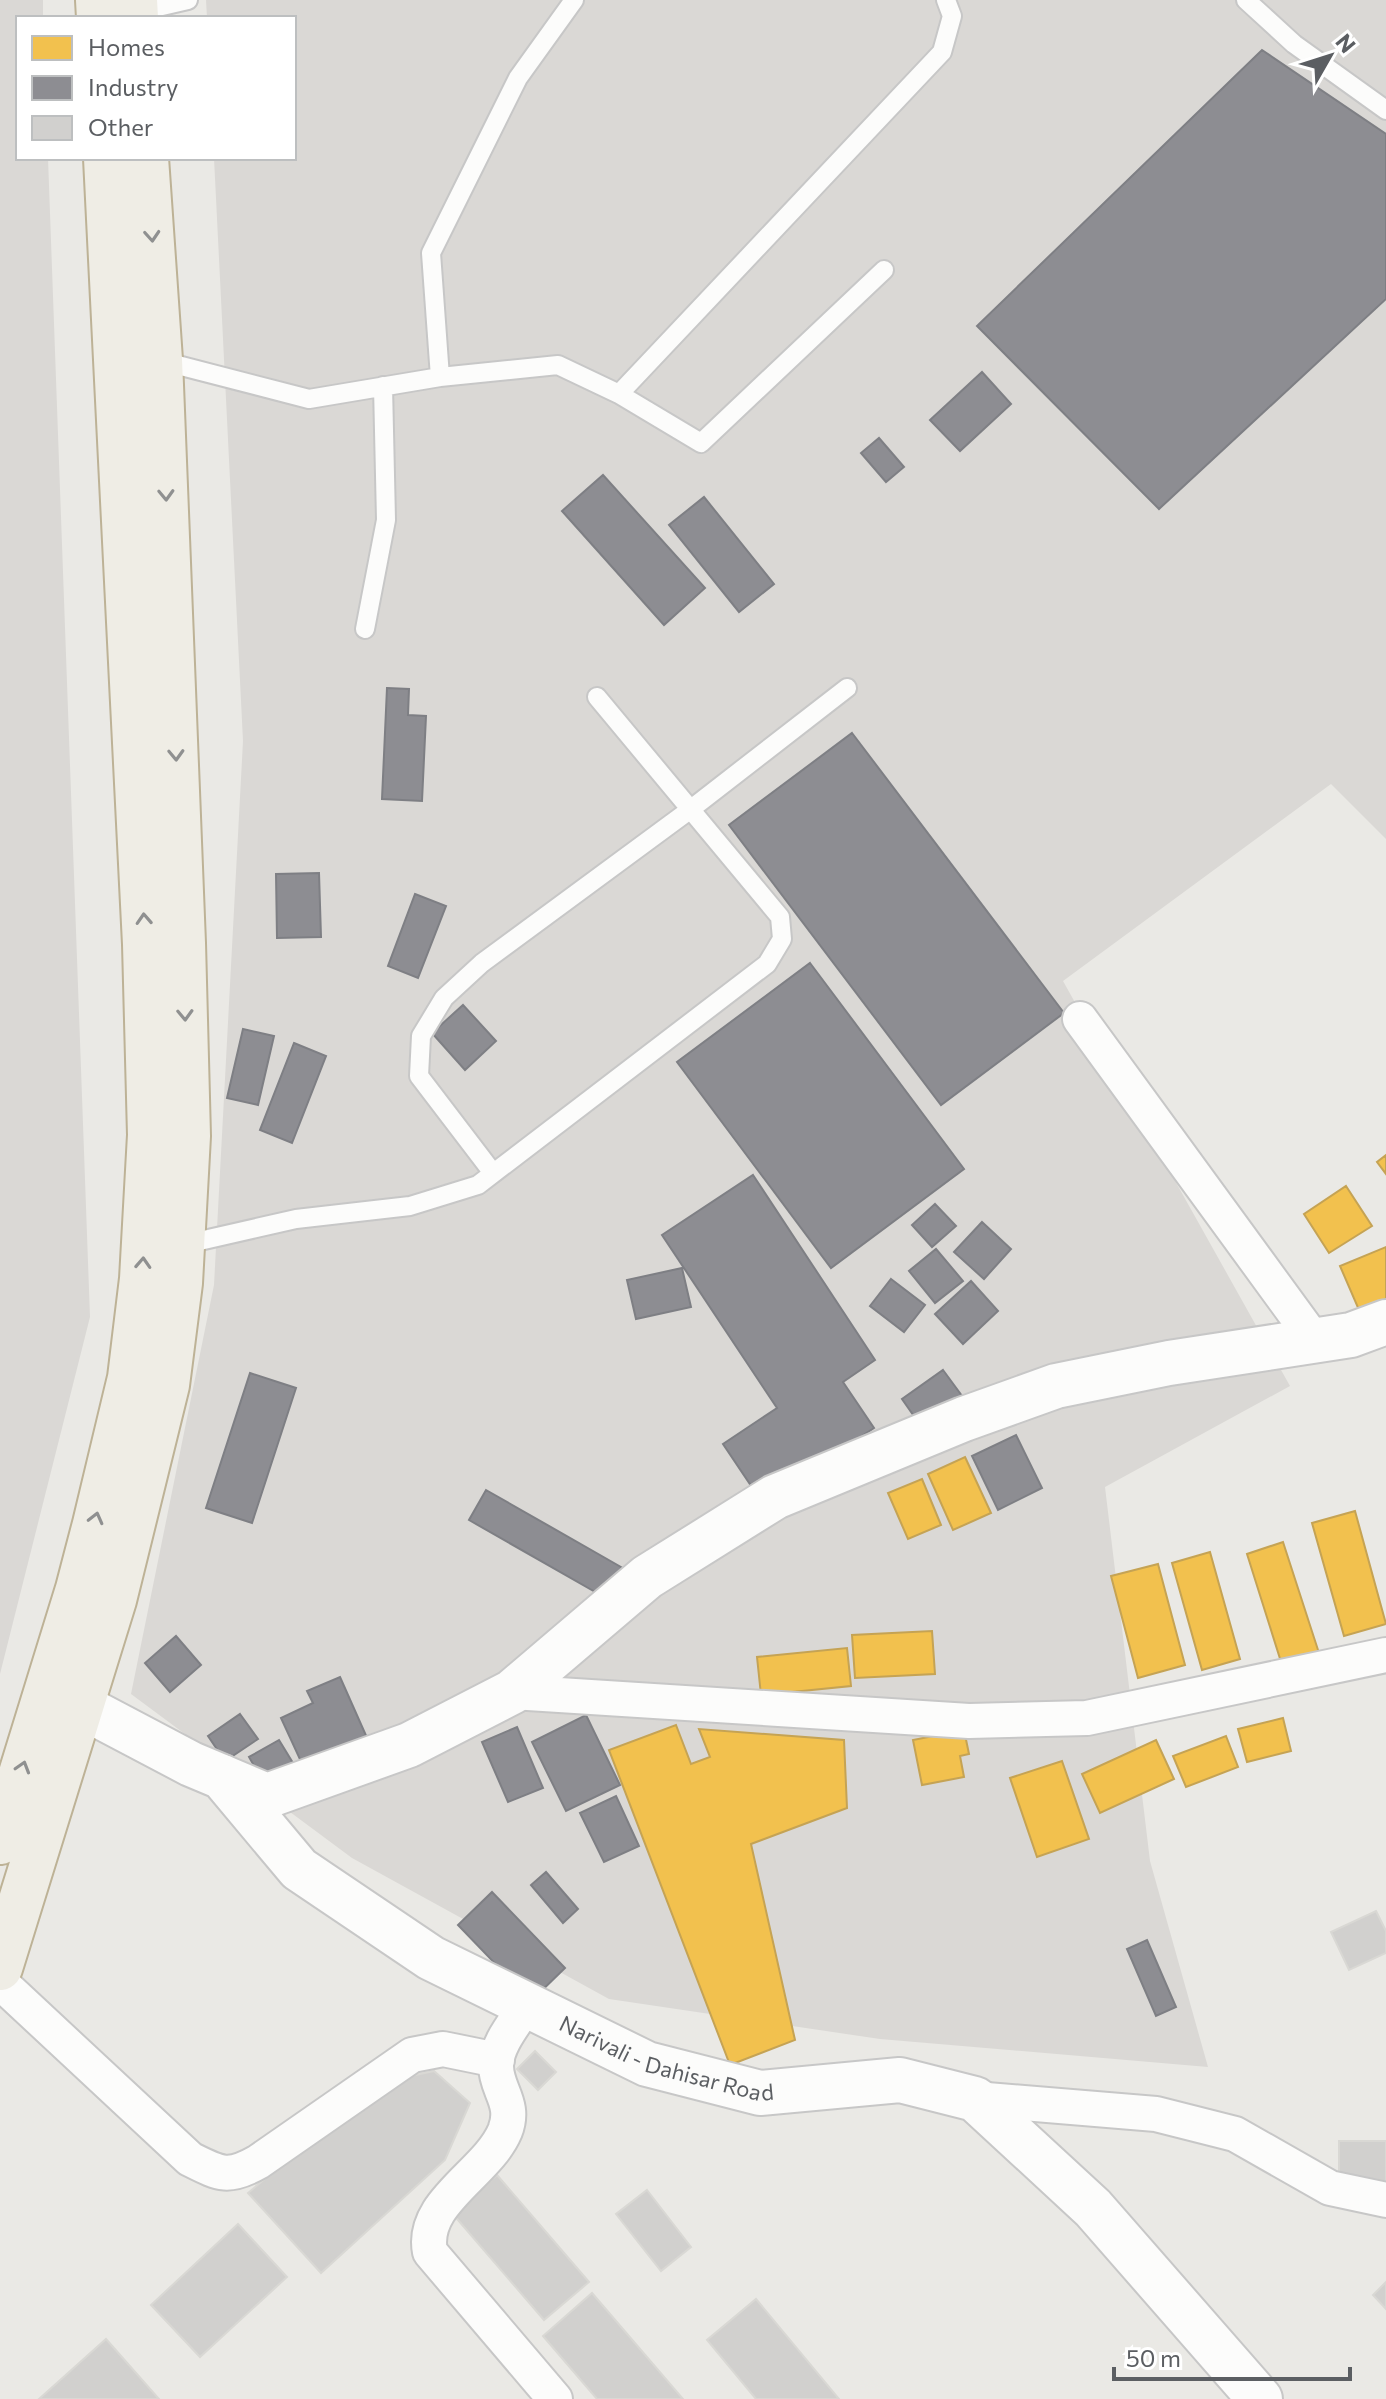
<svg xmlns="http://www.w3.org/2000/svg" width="1386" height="2399" viewBox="0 0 1386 2399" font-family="Commissioner,sans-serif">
  <rect width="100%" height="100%" fill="#eae9e5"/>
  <!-- industrial -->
  <path fill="#dad8d5" d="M0 0H43V18H18V158H48L90 1317 0 1674Z
    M206 0H1386V839L1331 784 1063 981 1290 1386 1105 1487 1150 1861 1208 2067 880 2039 609 1999 352 1858 131 1694 214 1285 243 741 214 158H294V18H207Z"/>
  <!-- homes -->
  <path fill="#f2c14e" stroke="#c5a354" stroke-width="2" d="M1386 1155V1174L1377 1162Z
    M1346 1186 1372 1226 1329 1253 1304 1214Z
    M1386 1247V1299L1359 1310 1340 1266Z
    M965 1457 991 1513 953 1530 928 1474Z
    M922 1479 941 1525 908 1539 888 1493Z
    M1355 1511 1386 1624 1344 1636 1312 1523Z
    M1283 1542 1319 1653 1282 1665 1247 1554Z
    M1210 1552 1240 1659 1202 1670 1172 1563Z
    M1158 1564 1185 1665 1138 1678 1111 1576Z
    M932 1631 935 1674 855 1678 852 1635Z
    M847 1648 851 1686 761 1695 757 1657Z
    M1283 1718 1291 1751 1247 1762 1238 1729Z
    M676 1725 691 1764 710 1757 699 1729 844 1740 847 1808 751 1844 795 2040 730 2065 609 1750Z
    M964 1730 969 1754 960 1756 964 1777 922 1785 913 1740Z
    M1226 1736 1238 1767 1186 1787 1173 1756Z
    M1156 1740 1174 1779 1100 1813 1082 1774Z
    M1062 1761 1089 1839 1037 1857 1010 1778Z"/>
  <!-- industry -->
  <path fill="#8d8d92" stroke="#7e7f84" stroke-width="2" d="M1262 50 1386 134V299L1159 509 977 326Z
    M982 372 1011 404 960 451 930 420Z
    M879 438 904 467 886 482 861 453Z
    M603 475 705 588 664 625 562 511Z
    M704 497 774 584 739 612 669 525Z
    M387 688 409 689 408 715 426 716 422 801 382 799Z
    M852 733 1064 1013 941 1105 729 825Z
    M319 873 321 937 277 938 276 874Z
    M415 894 446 906 418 978 388 966Z
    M810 963 964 1169 831 1268 677 1062Z
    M463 1005 496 1041 465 1070 432 1033Z
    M243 1029 274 1036 258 1105 227 1098Z
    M294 1043 326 1056 292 1143 260 1130Z
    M753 1175 875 1360 843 1382 874 1428 762 1502 723 1444 777 1408 662 1235Z
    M935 1204 956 1226 932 1247 912 1225Z
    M982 1222 1011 1249 984 1279 954 1252Z
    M936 1249 963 1281 935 1303 909 1271Z
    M682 1268 691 1307 636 1319 627 1280Z
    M891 1279 925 1305 904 1332 870 1306Z
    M971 1281 998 1311 963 1344 935 1314Z
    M943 1370 965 1400 923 1429 902 1399Z
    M250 1373 296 1388 252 1523 206 1508Z
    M1016 1435 1042 1488 998 1510 972 1456Z
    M486 1490 628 1571 611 1601 469 1520Z
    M176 1636 201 1665 170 1692 145 1663Z
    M340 1677 368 1740 304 1768 281 1718 313 1703 307 1691Z
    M240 1714 258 1739 225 1761 208 1736Z
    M586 1715 620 1785 566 1811 532 1742Z
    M517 1727 543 1788 508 1802 482 1742Z
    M279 1740 296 1768 265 1785 249 1757Z
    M616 1796 639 1846 604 1862 580 1813Z
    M546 1872 578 1909 563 1923 531 1885Z
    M492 1892 565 1968 531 2001 458 1925Z
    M1147 1940 1176 2007 1156 2016 1127 1949Z"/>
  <!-- building -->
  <path fill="#d1d0ce" stroke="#d9d8d4" stroke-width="2" d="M1376 1911 1386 1931V1953L1349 1970 1331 1932Z
    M535 2051 556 2072 538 2090 517 2069Z
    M434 2071 470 2103 445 2160 321 2273 248 2193 378 2083Z
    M1339 2141H1386V2184H1339Z
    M497 2175 589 2282 544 2320 452 2213Z
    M647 2190 691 2247 661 2271 616 2214Z
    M238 2224 287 2277 200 2357 151 2305Z
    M1386 2282V2309L1373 2295Z
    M592 2293 683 2399H597L543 2336Z
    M756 2299 839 2399H756L707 2340Z
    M106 2339 159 2399H39Z"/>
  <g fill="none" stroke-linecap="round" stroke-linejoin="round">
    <!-- service casing -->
    <g stroke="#c7c7c7" stroke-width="22">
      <path id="service" d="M1246 0 1294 44 1386 110
        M136 12 188 0
        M162 361 309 399 440 377 431 253 518 78 574 0
        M440 377 558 365 619 394 942 52 952 16 946 0
        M619 394 701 443 884 270
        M365 629 386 520 383 386
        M493 1173 419 1076 421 1036 444 998 482 963 691 809 847 688
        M182 1245 296 1219 410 1206 478 1185 767 964 782 939 780 917 597 697"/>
    </g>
    <!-- minor casing -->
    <g stroke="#c7c7c7" stroke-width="38">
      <path id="minor" d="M1080 1019 1315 1341
        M512 1692 969 1721 1087 1718 1386 1655
        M0 1982 190 2159C220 2174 228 2179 258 2162L412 2055 443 2049 497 2060
        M526 2006C515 2023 496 2045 496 2066 496 2090 516 2103 505 2131 487 2174 420 2202 430 2252L555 2399
        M975 2099 1156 2114 1235 2134 1330 2188 1386 2200"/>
    </g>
    <!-- tertiary casing -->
    <g stroke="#c7c7c7" stroke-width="48">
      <g id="tertiary">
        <path id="s1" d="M45 1698 81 1706 191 1764 222 1777 299 1869 431 1958 647 2064 760 2093 900 2080 975 2099 1093 2208 1260 2399"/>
        <path d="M222 1777 267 1796 409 1745 512 1692 647 1577 775 1497 964 1419 1056 1386 1169 1363 1351 1335 1386 1322"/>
      </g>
    </g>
    <!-- trunk casing -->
    <g stroke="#bdb296" stroke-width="48">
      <path id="trunk" d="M98 0 99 18
        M135 0 136 18
        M0 1842 78 1589 95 1524 130 1378 142 1279 150 1135 145 944 106 158
        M0 1968 114 1600 167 1385 180 1283 188 1136 183 943 160 360 146 158"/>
    </g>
    <!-- service -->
    <use href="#service" stroke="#fcfcfb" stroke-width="18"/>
    <!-- minor -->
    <use href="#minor" stroke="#fcfcfb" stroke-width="34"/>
    <!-- tertiary -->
    <use href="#tertiary" stroke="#fcfcfb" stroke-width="44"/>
    <!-- trunk -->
    <use href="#trunk" stroke="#efede5" stroke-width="44"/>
  </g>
  <!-- one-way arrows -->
  <defs><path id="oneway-chevron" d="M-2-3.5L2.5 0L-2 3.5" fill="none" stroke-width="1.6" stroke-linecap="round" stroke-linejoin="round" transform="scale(2)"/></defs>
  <g stroke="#8f9090">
    <use href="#oneway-chevron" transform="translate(152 236) rotate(86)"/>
    <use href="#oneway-chevron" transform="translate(166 495) rotate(88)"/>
    <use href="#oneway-chevron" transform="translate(176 755) rotate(88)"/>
    <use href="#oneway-chevron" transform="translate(144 919) rotate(-93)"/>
    <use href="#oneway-chevron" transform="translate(185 1015) rotate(88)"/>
    <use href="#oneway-chevron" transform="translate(143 1263) rotate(-87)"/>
    <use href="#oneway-chevron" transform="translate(96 1518) rotate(-76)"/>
    <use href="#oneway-chevron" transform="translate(23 1767) rotate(-73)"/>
  </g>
  <g text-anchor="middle" stroke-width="8" stroke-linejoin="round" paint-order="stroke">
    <!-- street labels -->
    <g font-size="22" fill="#5b5e62" stroke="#fff">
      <text dy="8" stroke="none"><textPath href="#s1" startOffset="732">Narivali - Dahisar Road</textPath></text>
    </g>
  </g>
  <!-- legend -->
  <rect x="16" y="16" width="280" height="144" fill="#ffffff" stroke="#bdbfc0" stroke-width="2"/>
  <rect x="32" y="36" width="40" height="24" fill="#f2c14e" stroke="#bdbfc0" stroke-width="2"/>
  <text x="88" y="56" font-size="24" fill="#5b5e62">Homes</text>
  <rect x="32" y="76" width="40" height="24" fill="#8d8d92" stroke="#bdbfc0" stroke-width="2"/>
  <text x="88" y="96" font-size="24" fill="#5b5e62">Industry</text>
  <rect x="32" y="116" width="40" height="24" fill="#d1d0ce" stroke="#bdbfc0" stroke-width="2"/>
  <text x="88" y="136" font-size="24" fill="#5b5e62">Other</text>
  <!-- north arrow -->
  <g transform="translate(1330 56) rotate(51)" stroke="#ffffff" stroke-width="6" paint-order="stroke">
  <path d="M0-6L14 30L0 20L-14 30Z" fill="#5b5e62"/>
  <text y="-12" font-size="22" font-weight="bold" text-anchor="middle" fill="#5b5e62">N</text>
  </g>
  <!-- scale -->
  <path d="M1114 2367v12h236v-12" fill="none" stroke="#5b5e62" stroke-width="4"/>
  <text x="1126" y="2367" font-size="24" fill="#5b5e62" stroke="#ffffff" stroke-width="6" paint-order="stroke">50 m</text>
</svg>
